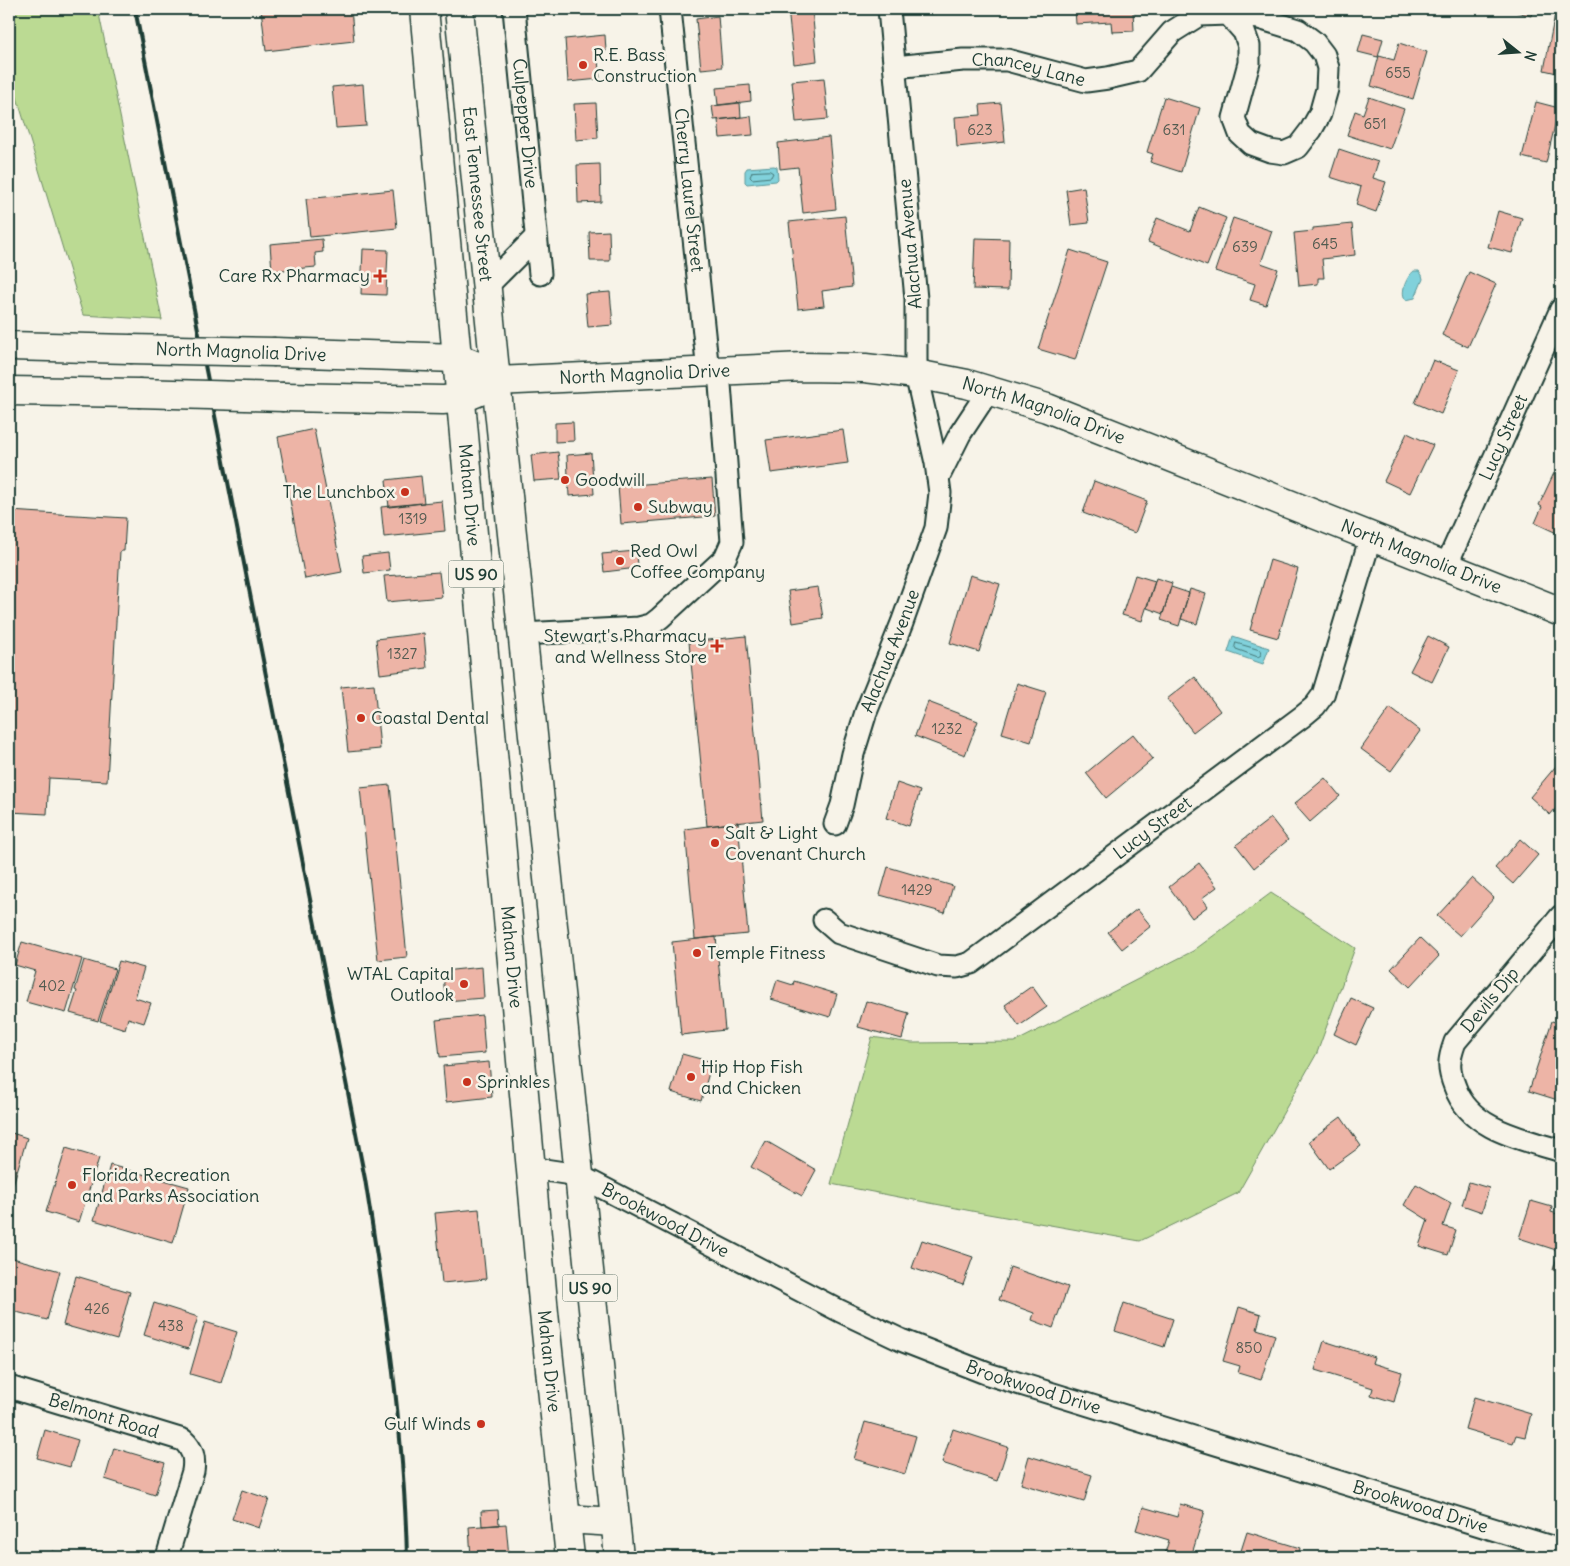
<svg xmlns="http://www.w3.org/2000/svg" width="1570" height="1566" viewBox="0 0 1570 1566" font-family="Delius,sans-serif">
  <rect width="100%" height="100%" fill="#f7f3e8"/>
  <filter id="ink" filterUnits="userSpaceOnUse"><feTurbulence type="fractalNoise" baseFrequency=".02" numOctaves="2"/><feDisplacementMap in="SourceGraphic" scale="10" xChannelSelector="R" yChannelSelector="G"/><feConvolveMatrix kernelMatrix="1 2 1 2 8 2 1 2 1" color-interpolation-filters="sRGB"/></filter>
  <g filter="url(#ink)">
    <!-- green -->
    <path fill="#bbda93" stroke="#6d8c64" d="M9 9H98L162 320 83 315 9 71Z
      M1271 893 1355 948 1317 1053 1238 1193 1140 1241 977 1212 831 1184 872 1037 912 1043 1015 1042 1193 951Z"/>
    <!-- water -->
    <path fill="#81d1db" stroke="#5a9698" d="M774 166 777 167 778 179 776 181 747 184 745 182V171L747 168Z
      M1414 271H1419L1422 275 1423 279 1415 298 1406 300C1399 293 1407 276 1414 271Z
      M1233 636 1269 648 1263 664 1228 652Z"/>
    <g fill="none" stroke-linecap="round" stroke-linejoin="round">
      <!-- shore -->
      <path stroke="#467877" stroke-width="1" d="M770 171 773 173 771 177 752 179 750 177 752 172Z
        M1236 643 1260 650 1261 655 1258 657 1236 649 1235 647Z"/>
    </g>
    <!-- building -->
    <path fill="#edb4a6" stroke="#1f3d34" d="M261 9H351L354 41 266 51Z
      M562 9H593L562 12Z
      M788 9H812L817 61 794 64Z
      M930 9H987L930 14Z
      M1075 9H1133L1134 31 1112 32 1111 22 1076 24Z
      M1507 9H1533L1531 16Z
      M1556 9H1561V74L1544 70Z
      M718 16 722 67 701 69 696 19Z
      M1363 34 1383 39 1378 57 1358 52Z
      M605 35 606 51H597L600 79 568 82 565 39Z
      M1399 43 1427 52 1413 99 1371 86 1379 56 1394 60Z
      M824 78 828 119 796 122 792 81Z
      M363 84 366 126 336 128 332 87Z
      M750 85 751 101 718 105 716 88Z
      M1164 97 1200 108 1181 172 1150 162 1153 154 1147 152Z
      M1369 97 1404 109 1390 149 1347 135 1355 111 1363 114Z
      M1536 102 1559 108 1546 163 1522 157Z
      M596 103 598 138 576 140 574 104Z
      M740 103 741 117 714 120 712 106Z
      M1001 103 1005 142 957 147 955 117 981 115 980 105Z
      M751 116 753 135 720 138 718 120Z
      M829 137 836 209 803 213 798 167 780 169 778 143Z
      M1339 149 1378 162 1373 178 1386 182 1376 212 1356 205 1361 187 1330 177Z
      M600 164 601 202 578 203 577 165Z
      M1084 187 1089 223 1071 225 1066 190Z
      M393 190 397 228 310 237 306 199Z
      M1199 207 1226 218 1207 266 1148 242 1157 218 1190 231Z
      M1498 211 1522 218 1512 253 1488 247Z
      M845 216 852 287 822 291 824 306 798 309 789 222Z
      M1233 218 1272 231 1261 263 1278 269 1266 305 1250 300 1255 284 1215 271Z
      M1352 224 1355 255 1322 259 1324 278H1318V284L1299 286 1294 233 1313 231V228Z
      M609 231 610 261H590L589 232Z
      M975 238 1009 239 1008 290 973 289Z
      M322 239 323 252 315 253 316 267 272 271 270 244Z
      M363 249 388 250 386 295 361 294Z
      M1070 250 1107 262 1075 360 1038 349Z
      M1469 272 1496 284 1468 347 1442 335Z
      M610 292 613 325 588 327 585 294Z
      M1433 360 1459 370 1441 414 1415 403Z
      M573 422 574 441 555 442V423Z
      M314 429 342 572 305 579 278 437Z
      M843 430 848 463 771 473 766 440Z
      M1407 433 1433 445 1410 493 1384 481Z
      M558 452 561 479 534 481 531 455Z
      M591 453 594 494 569 496 567 455Z
      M1554 473 1561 476V535L1535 523 1542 507 1539 505Z
      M421 476 424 503 389 507 386 480Z
      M712 479 715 516 621 524 618 486Z
      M1094 481 1147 501 1135 533 1083 513Z
      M442 501 445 531 384 537 381 507Z
      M9 511 126 518 124 551H120L107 781 49 778 47 814 9 812Z
      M636 551 637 568 604 572 602 554Z
      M388 553 390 570 364 573 362 556Z
      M1270 560 1298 569 1278 638 1250 630Z
      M439 572 442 597 387 602 384 576Z
      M970 575 1000 584 979 652 950 643Z
      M1135 575 1155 581 1142 621 1122 615Z
      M1156 578 1172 583 1163 614 1147 608Z
      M818 587 823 618 793 623 788 591Z
      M1171 587 1189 593 1179 626 1161 620Z
      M1190 589 1206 594 1197 624 1181 619Z
      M424 633 427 668 380 674 376 639Z
      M746 636 763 820 707 826 689 642Z
      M1428 636 1449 647 1432 682 1410 671Z
      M1195 677 1220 711 1193 732 1167 699Z
      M1017 683 1046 692 1031 742 1002 733Z
      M374 684 380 749 348 752 341 687Z
      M928 702 978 721 965 755 915 736Z
      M1390 708 1420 731 1391 771 1361 749Z
      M1133 734 1153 759 1106 798 1086 773Z
      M1561 760V802L1550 815 1530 797Z
      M1325 778 1340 796 1310 822 1294 804Z
      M897 783 920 791 909 826 886 818Z
      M390 785 407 957 378 960 360 788Z
      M1271 818 1288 840 1254 868 1236 845Z
      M738 822 748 934 695 939 685 829Z
      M1520 839 1538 855 1513 884 1495 868Z
      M1199 863 1217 887 1202 898 1208 906 1192 918 1169 887Z
      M888 867 953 886 945 913 880 895Z
      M1472 878 1494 898 1460 936 1437 916Z
      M1137 909 1151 926 1122 949 1108 932Z
      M716 937 725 1030 681 1035 672 942Z
      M1420 938 1439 956 1410 987 1391 969Z
      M22 942 82 959 66 1013 26 1002 35 971 15 965Z
      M84 960 115 969 98 1021 70 1013 77 991 75 990Z
      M119 961 144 968 135 998 151 1003 144 1023 128 1018 125 1029 100 1021Z
      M482 967 484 998 445 1001 443 971Z
      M777 980 793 985 794 981 837 994 830 1017 771 999Z
      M1032 986 1047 1007 1019 1026 1005 1005Z
      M1351 998 1373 1008 1356 1045 1334 1034Z
      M866 1001 909 1013 902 1039 858 1027Z
      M482 1015 485 1053 440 1057 436 1020Z
      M1552 1021 1561 1024V1101L1529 1091Z
      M682 1054 712 1062 701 1101 671 1092Z
      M489 1062 492 1097 446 1102 443 1066Z
      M1341 1117 1361 1146 1329 1169 1309 1141Z
      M9 1132 27 1138 9 1198Z
      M766 1141 816 1170 802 1196 751 1167Z
      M66 1148 99 1158 79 1222 46 1212Z
      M110 1165 189 1187 173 1243 94 1220Z
      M1469 1182 1489 1188 1482 1212 1462 1205Z
      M1416 1184 1451 1203 1443 1226 1456 1230 1448 1255 1419 1246 1428 1220 1404 1205Z
      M1531 1201 1552 1207 1551 1212 1561 1215V1273L1553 1270 1559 1251 1519 1238Z
      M479 1209 486 1279 442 1283 435 1213Z
      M922 1240 973 1257 963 1285 912 1268Z
      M9 1257 60 1271 47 1320 9 1310Z
      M1010 1267 1068 1287 1053 1328 1032 1320 1034 1313 999 1300Z
      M76 1276 130 1292 117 1340 63 1325Z
      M154 1303 198 1317 188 1349 144 1335Z
      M1124 1303 1173 1319 1164 1347 1115 1331Z
      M1239 1307 1261 1314 1257 1329 1275 1335 1261 1380 1238 1373 1240 1366 1223 1361Z
      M205 1322 237 1332 221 1383 190 1374Z
      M1324 1341 1374 1357 1372 1363 1402 1372 1394 1402 1371 1395 1373 1388 1315 1370Z
      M1474 1397 1531 1414 1525 1437 1516 1435 1513 1443 1465 1429Z
      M865 1422 916 1436 905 1474 854 1459Z
      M953 1429 1008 1447 997 1481 942 1463Z
      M45 1430 78 1440 70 1467 37 1458Z
      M114 1448 165 1463 155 1495 105 1479Z
      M1029 1456 1092 1475 1084 1502 1021 1484Z
      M242 1490 269 1499 259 1528 232 1519Z
      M1180 1504 1205 1511 1191 1557H1182L1165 1553 1169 1540 1136 1530 1143 1507 1177 1517Z
      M498 1510 499 1525 482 1526 481 1511Z
      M506 1524 509 1557H471L469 1527Z
      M1247 1532 1300 1548 1298 1557H1239Z
      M52 1551 73 1557H50Z"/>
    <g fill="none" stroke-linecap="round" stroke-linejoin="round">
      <!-- minor casing -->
      <g stroke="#1f3d34" stroke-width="25">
        <g id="minor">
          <path id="s1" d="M514 9 540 274"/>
          <path id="s2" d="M670 9 708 372"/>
          <path id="s3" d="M895 67 963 60H1007L1086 81 1108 78 1138 71 1172 32 1199 15 1228 14 1259 18 1298 30 1314 42 1324 55 1328 68 1327 89 1320 114 1311 130 1298 147 1284 153 1270 151 1251 144 1240 134 1234 118 1249 63V46L1244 32 1228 14"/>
          <path d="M486 287 536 237"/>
          <path d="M938 478 960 434 989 390"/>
          <path id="s4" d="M1446 566 1561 309"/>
          <path d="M522 634 639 628 651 625 660 618 725 558 732 542 719 371"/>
          <path id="s5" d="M835 824 842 805 853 754 866 712 902 623 936 528 940 493 936 463 916 374V299L889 9"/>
          <path d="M1561 916 1455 1042C1448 1061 1448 1069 1455 1087 1470 1130 1523 1139 1561 1151"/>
          <path id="s6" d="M824 920 839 933 938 966 957 967 971 963 1303 716 1315 706 1323 695 1371 536"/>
          <path id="s7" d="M531 1168 578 1175 840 1311 901 1340 988 1374 1561 1550"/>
          <path id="s8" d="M9 1387 183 1440C193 1449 195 1458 193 1471L167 1557"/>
        </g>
      </g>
      <!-- secondary casing -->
      <g stroke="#1f3d34" stroke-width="31">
        <g id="secondary">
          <path d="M9 346 130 349"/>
          <path d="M275 352 457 358 477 366 496 381"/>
          <path d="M9 391 138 393"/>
          <path id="s9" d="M284 397 443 400C464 399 479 393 496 381L803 367 865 368 916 374 967 384 1047 408 1561 612"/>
        </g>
      </g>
      <!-- primary casing -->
      <g stroke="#1f3d34" stroke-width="31">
        <g id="primary">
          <path id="s10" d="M424 9 455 336 544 1313 570 1557"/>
          <path id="s11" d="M459 9 496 381 619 1557"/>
          <path d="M566 1519 615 1522"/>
        </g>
      </g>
      <!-- minor -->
      <use href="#minor" stroke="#f7f3e8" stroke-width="21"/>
      <!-- secondary -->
      <use href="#secondary" stroke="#f7f3e8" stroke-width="28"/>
      <!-- primary -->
      <use href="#primary" stroke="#f7f3e8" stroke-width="28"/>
      <!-- rail -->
      <path stroke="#1f3d34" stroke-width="4" d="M135 9 365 1179C385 1304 404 1430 407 1557"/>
      <!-- secondary-bridge casing -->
      <g stroke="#1f3d34" stroke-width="31" stroke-linecap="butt">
        <path id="secondary-bridge" d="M130 349 275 352
          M138 393 284 397"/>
      </g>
      <!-- secondary-bridge -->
      <use href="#secondary-bridge" stroke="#f7f3e8" stroke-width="28"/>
    </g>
  </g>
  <!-- markers -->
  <g fill="#c8321e" stroke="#f7f3e8" stroke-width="2">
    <circle cx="583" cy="65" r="5"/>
    <path d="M377.5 268.5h5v5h5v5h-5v5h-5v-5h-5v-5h5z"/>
    <circle cx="565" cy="480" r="5"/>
    <circle cx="405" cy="492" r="5"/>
    <circle cx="638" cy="507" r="5"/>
    <circle cx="620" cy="561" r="5"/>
    <path d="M714.5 638.5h5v5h5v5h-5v5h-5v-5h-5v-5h5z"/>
    <circle cx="361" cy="718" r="5"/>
    <circle cx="715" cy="843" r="5"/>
    <circle cx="697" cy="953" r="5"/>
    <circle cx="464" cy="984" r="5"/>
    <circle cx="691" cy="1077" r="5"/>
    <circle cx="467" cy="1082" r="5"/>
    <circle cx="72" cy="1185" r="5"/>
    <circle cx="481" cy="1424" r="5"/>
  </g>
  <g text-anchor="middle" stroke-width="5" stroke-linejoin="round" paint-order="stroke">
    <!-- number labels -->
    <g font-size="15" fill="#525b50">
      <text x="1398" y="78">655</text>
      <text x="1375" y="129">651</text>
      <text x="980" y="135">623</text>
      <text x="1174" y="135">631</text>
      <text x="1325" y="249">645</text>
      <text x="1245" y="252">639</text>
      <text x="413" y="524">1319</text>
      <text x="402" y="659">1327</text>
      <text x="947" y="734">1232</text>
      <text x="917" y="895">1429</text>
      <text x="52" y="991">402</text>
      <text x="97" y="1314">426</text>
      <text x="171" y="1331">438</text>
      <text x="1249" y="1353">850</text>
    </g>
    <!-- shield labels -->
    <g fill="#f7f3e8" stroke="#60746a" stroke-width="1">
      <rect x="448.5" y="560.5" width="55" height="27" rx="4"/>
      <rect x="562.5" y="1274.5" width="55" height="27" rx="4"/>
    </g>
    <g font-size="16" font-weight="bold" fill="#1f3d34">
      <text x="476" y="580">US 90</text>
      <text x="590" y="1294">US 90</text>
    </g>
    <!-- poi labels -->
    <g font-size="18" fill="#1f3d34" stroke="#f7f3e8" text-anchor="start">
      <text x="593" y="61">R.E. Bass<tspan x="593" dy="21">Construction</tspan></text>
      <text x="370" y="282" text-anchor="end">Care Rx Pharmacy</text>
      <text x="575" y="486">Goodwill</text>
      <text x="395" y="498" text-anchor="end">The Lunchbox</text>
      <text x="648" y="513">Subway</text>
      <text x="630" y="557">Red Owl<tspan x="630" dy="21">Coffee Company</tspan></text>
      <text x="707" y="642" text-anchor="end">Stewart's Pharmacy<tspan x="707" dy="21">and Wellness Store</tspan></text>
      <text x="371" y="724">Coastal Dental</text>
      <text x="725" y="839">Salt &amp; Light<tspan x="725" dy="21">Covenant Church</tspan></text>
      <text x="707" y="959">Temple Fitness</text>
      <text x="454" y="980" text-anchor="end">WTAL Capital<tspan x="454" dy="21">Outlook</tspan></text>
      <text x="701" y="1073">Hip Hop Fish<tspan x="701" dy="21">and Chicken</tspan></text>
      <text x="477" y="1088">Sprinkles</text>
      <text x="82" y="1181">Florida Recreation<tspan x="82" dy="21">and Parks Association</tspan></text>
      <text x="471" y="1430" text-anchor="end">Gulf Winds</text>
    </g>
    <!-- street labels -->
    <g font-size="18" fill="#1f3d34" stroke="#f7f3e8">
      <text dy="6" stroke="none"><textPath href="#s3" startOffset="135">Chancey Lane</textPath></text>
      <text dy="6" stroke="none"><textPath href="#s1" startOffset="115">Culpepper Drive</textPath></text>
      <text dy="6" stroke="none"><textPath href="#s2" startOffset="182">Cherry Laurel Street</textPath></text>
      <text dy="6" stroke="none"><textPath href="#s11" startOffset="186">East Tennessee Street</textPath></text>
      <text transform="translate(910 244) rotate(-95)" y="6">Alachua Avenue</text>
      <text transform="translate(241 352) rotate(2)" y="6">North Magnolia Drive</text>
      <text dy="6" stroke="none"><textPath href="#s9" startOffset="365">North Magnolia Drive</textPath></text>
      <text dy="6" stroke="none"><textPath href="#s9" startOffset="770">North Magnolia Drive</textPath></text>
      <text dy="6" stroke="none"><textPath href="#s4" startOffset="141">Lucy Street</textPath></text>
      <text dy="6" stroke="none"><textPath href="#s10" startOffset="488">Mahan Drive</textPath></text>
      <text dy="6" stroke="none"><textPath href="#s9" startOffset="1175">North Magnolia Drive</textPath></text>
      <text dy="6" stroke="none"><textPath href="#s5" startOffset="182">Alachua Avenue</textPath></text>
      <text dy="6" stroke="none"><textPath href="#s6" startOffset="384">Lucy Street</textPath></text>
      <text dy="6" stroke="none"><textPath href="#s10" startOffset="952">Mahan Drive</textPath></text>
      <text transform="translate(1490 1000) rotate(-50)" y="6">Devils Dip</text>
      <text dy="6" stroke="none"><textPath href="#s7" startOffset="146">Brookwood Drive</textPath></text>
      <text dy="6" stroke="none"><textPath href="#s10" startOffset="1358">Mahan Drive</textPath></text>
      <text dy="6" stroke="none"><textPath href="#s7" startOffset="551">Brookwood Drive</textPath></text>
      <text dy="6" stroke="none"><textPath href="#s8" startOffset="99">Belmont Road</textPath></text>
      <text dy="6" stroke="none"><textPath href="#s7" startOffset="956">Brookwood Drive</textPath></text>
    </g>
  </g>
  <!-- margin -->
  <rect width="1570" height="1566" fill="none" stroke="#f7f3e8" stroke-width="30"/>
  <rect x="15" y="15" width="1540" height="1536" fill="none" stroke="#1f3d34" stroke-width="2" filter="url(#ink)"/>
  <!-- north arrow -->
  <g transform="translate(1518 52) rotate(107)" stroke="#f7f3e8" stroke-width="4" paint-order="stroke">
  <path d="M0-4L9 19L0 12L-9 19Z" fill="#1f3d34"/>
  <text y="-8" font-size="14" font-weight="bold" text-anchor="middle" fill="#1f3d34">N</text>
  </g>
</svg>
